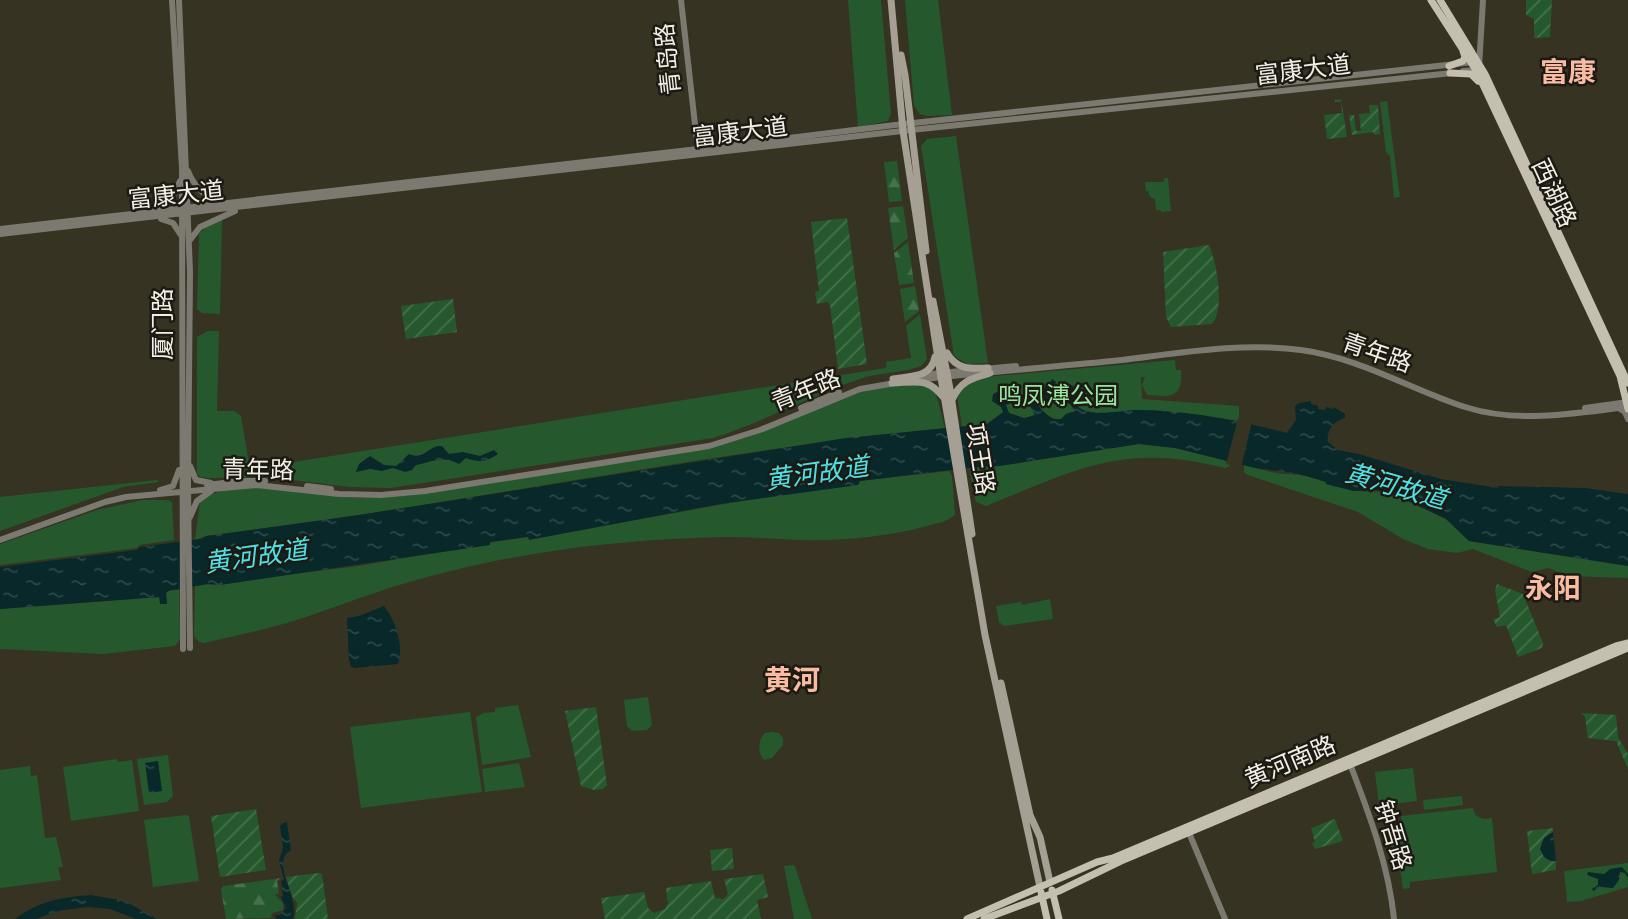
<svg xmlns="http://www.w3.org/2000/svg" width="1628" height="919" viewBox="0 0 1628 919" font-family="'Fira Sans Condensed','Noto Sans SC',sans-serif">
  <defs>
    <pattern id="forest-firs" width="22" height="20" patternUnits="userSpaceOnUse" patternTransform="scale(1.75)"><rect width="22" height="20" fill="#25592d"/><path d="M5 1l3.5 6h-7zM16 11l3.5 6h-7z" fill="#45714b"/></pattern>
    <pattern id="garden-furrows" width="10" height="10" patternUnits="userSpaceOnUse" patternTransform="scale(1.75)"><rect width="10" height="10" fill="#25592d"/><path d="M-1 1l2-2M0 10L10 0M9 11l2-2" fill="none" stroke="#45714b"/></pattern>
    <pattern id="water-ripples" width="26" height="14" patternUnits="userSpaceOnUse" patternTransform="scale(1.75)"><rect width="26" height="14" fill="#082829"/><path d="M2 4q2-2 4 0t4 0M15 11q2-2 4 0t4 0" fill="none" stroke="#2c4848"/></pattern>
  </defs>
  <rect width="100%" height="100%" fill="#363322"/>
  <!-- green -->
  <path fill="#25592d" d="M848 0H881L891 114 888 121 858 127Z
    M905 0H938L952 115 927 116 920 114 914 105Z
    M1387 101 1400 197 1394 198 1390 156 1386 152 1380 102Z
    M956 136 988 363 967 364 954 356 921 146 927 139Z
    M1164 178H1168L1171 211 1161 212V210H1156L1155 199 1150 197 1148 191H1146L1145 182H1164Z
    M222 219 220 314 202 313 197 309 199 234 208 225Z
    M920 314 927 359 921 366C903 373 882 372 863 378 812 394 765 422 713 438L391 488 350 487 268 477 209 478 200 477 197 473V337L208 331H219L217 411H234L241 416 250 469 886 368V362L911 358 906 326Z
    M1175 360 1176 370H1181C1183 398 1172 397 1147 395L1142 385 1145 377H1141L1142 399 1239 406V421L1223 419 1058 422 1044 419 962 427 957 393 974 378Z
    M920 383 932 387 936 394 945 428C697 453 453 506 206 536L195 540 200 501C235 475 303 494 344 497 360 499 377 498 393 496L710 448 754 435 867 389Z
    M1139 444 1175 448 1227 461 1230 462V466L1225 468C1124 442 1077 469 986 506L976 502 969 469Z
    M1244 465C1257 468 1271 473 1284 474 1297 474 1312 476 1326 482V484L1354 491 1388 492 1446 519 1469 541 1628 566V578L1569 576 1548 568 1532 572 1473 549 1457 553 1428 549 1403 539 1358 512 1248 475 1244 472Z
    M949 471 952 476 955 514C949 522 936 523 927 526 886 537 842 541 800 540 776 539 751 537 726 537 631 539 535 549 443 573 396 584 352 601 306 617 273 628 238 635 204 643L199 642 194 636 195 586 359 566 528 536 529 539 764 497 858 485 860 481Z
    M157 480 159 482 123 487 0 531V497Z
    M143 500H168L172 502 174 540 139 545 137 548 0 565V544L97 510Z
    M170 590H179L180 639 175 646 102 654 0 649V609L160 597V604L167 603 166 593Z
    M1050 599 1053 619 1004 626 999 622 996 606 1021 602 1022 605Z
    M648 697 652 725 647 730 632 731 627 726 624 700Z
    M518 705 531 757 482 765 476 717 484 713 495 712V708Z
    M470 712 482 792 361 808 350 727Z
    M772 732 779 733 783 738V745L772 758 764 760C757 752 758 740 765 733Z
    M168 755 173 796 167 802 144 805 137 759Z
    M117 759 118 762 132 760 139 811 71 821 63 767Z
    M519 763 525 787 485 792 482 769Z
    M30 766 31 776 37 775 45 838 56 837 63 867H58L61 880 0 888V770Z
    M1413 768 1417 801 1379 806 1375 772Z
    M1462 796 1463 805 1424 810 1423 800Z
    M1473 808C1475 818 1481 820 1492 818L1497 872 1410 882V888L1403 889C1402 884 1402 876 1400 872 1391 858 1385 849 1393 834L1389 829 1394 823 1397 825 1402 821 1401 816Z
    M186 815 189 816 199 881 153 887 144 820Z
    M1628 863V887L1581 901 1567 902 1564 871Z
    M793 865 795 866 812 919H794L784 866Z"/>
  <!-- forest -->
  <path fill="url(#forest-firs)" d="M897 161 902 201 889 202 884 162Z
    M903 206 908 238 894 250 888 208Z
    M908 242 914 283 899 285 894 253Z
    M915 286 919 311 905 322 900 289Z
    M281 878 277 881 279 893 275 895 283 903V910L272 913 271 918 226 919 221 889 223 886Z"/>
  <!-- garden -->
  <path fill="url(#garden-furrows)" d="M1526 0H1552L1550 37 1534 38V19L1526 15Z
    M1341 99 1347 137 1327 139 1324 115 1342 113 1341 102H1335V100Z
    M1369 105H1378L1380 134 1375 135 1373 132 1352 135 1349 115H1354L1356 131H1361L1359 114 1370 113Z
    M847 218 867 364 838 369 830 305 828 302 817 304 815 292 819 291 811 222Z
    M1209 245C1217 263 1225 309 1212 324L1171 327 1166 317 1163 252Z
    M453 299 457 332 406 339 401 306Z
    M1497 584 1523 594 1543 643 1542 648 1518 657 1506 625 1497 627 1493 619 1500 617 1495 590Z
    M596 707 607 785 603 789 594 790 581 786 565 711Z
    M1581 713 1616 715 1618 737 1628 754V769L1616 741 1588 738 1585 717Z
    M256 809 266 870 220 877 211 816Z
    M1335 819 1343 841 1315 849 1312 843 1315 842 1311 828Z
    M1553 828V832C1542 837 1537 847 1545 858L1556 861V870L1532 874 1527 831Z
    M732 848 734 869 712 871 710 850Z
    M319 873 322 874 328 919H295L297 903 292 896 286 877Z
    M763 874 768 897 757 900 761 919H605L601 898 644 892 648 908 654 913 665 909 668 903 666 888 711 881 715 898 723 899 728 894 724 879Z"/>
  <!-- water -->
  <path fill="url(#water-ripples)" fill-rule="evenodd" d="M1052 379 1056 382 1054 387 1056 390 1064 388 1068 385 1083 386 1087 397 1074 402C1085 420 1118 410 1136 410 1188 410 1237 420 1287 433L1296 420 1295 406 1299 403 1311 401V404L1318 406V409L1325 410 1326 407 1333 409 1334 407 1345 414V418C1334 421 1326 430 1328 442L1338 450 1359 454 1441 479 1473 484 1498 488V486L1585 488 1628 494V566L1469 541 1446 519 1392 493 1376 490 1354 491 1326 484V482L1299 474 1255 468 1175 448 1139 444 1000 466 975 467 860 481 858 485 720 504 529 540 528 537 490 542V545L220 585 207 584 168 591 166 593 167 604H160L159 597 0 609V567L136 550 140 547 201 539 206 536 359 515 846 438 987 424 1003 412 1001 407 992 401 993 394C1006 386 1013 395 1025 396L1026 387 1043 389 1049 384ZM1051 399 1070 404 1075 411 1066 414 1061 419C1052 421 1043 412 1038 405ZM1014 401 1030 406 1035 415 1024 418 1009 413 1006 405Z
    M438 446H442L449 454 463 452 480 456 494 450 498 454C487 462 479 463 466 458L459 464C441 455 434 462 416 465L412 470 405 472 393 468 382 471 370 469 356 472 359 464 370 456 384 465 396 466 409 454C423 460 426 449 438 446Z
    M384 606C396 621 404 646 398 664L355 668 351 667 349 660 347 618 359 616Z
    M158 761 162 791 149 793 145 763Z
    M287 822 291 850C269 863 300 896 293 919H276L275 915H280L286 908 281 897 283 896 281 881 284 880 279 860 283 848 280 826 283 823Z
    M1553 832 1556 861C1548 862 1543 857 1540 849L1544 838Z
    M1622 867 1628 874V880L1625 873 1620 872 1619 880 1613 888 1600 887 1593 891 1592 889 1598 885V879L1587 875 1588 872 1604 874 1610 869Z
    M91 895 125 901 157 919H136L110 909 87 907 58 911 36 919H15C39 901 62 897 91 895Z"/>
  <!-- pier -->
  <path fill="#363322" d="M1238 418 1252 422 1241 468 1226 464Z"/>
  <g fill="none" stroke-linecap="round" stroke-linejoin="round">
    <!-- tertiary -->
    <path stroke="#7c7971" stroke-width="6" d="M172 0 182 168 183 649
      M179 0 190 272 188 487 190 648
      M681 0 698 151
      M1463 71 1476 70 1479 67 1483 0
      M188 171C193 185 207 200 222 202
      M158 209 172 199 180 181
      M161 219 173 223 181 235
      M0 229 698 149 895 125 1474 62
      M0 234 911 130 1452 73
      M190 240 200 227 235 211
      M984 369 1016 366
      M922 375 970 370
      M916 380C985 372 1053 367 1122 360 1180 353 1242 342 1301 350 1360 358 1410 389 1465 407 1518 424 1575 413 1628 407
      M801 408 839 392
      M1585 408 1628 402
      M1620 409 1625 412 1628 419
      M190 466 196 480 211 483
      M207 485 241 481H265
      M307 486 331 489
      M160 490 173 486 179 470
      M190 517 197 501 211 491
      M0 540 105 502 126 497 257 485 339 494 381 495 425 491 709 446 760 430 860 389 895 383
      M1350 764C1369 813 1389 867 1394 919
      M1187 828 1225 919"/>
    <!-- secondary -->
    <path stroke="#a5a093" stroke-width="7" d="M891 0 903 131 941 378 985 635 1040 887
      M901 55 905 75 926 251
      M933 301 950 389 972 534
      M947 353C957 370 970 369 988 368
      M893 379C911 376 931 378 935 357
      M892 383C917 382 928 377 944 398
      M952 400C960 381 972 378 990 373
      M1001 683 1030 815 1040 837 1050 882"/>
    <!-- primary -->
    <path stroke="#c4bfae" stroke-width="7" d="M1431 0 1476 70 1620 376 1628 409
      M1440 0 1485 74 1628 383
      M1449 66 1463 61 1465 57 1463 51
      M1450 73 1471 74 1478 81
      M1052 890 1059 919
      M1041 892 1047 919
      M967 919 1097 862 1113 858 1616 646 1628 643
      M984 919 1059 891 1121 861 1628 648"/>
  </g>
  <g text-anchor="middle" stroke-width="5" stroke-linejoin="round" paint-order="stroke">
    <!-- street labels -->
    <g font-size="24" fill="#f1efe5" stroke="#1c1a13">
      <text transform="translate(668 59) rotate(-96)" y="8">青岛路</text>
      <text transform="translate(1303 70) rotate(-7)" y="8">富康大道</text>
      <text transform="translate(740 132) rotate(-7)" y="8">富康大道</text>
      <text transform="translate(1554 193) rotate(65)" y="8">西湖路</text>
      <text transform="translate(176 195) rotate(-6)" y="8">富康大道</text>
      <text transform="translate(163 324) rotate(-90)" y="8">厦门路</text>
      <text transform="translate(1377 353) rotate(19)" y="8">青年路</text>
      <text transform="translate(806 390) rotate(-22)" y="8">青年路</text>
      <text transform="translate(980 459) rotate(81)" y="8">项王路</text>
      <text transform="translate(258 470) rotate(1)" y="8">青年路</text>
      <text transform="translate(1290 762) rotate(-23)" y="8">黄河南路</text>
      <text transform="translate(1393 835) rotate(73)" y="8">钟吾路</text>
    </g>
    <!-- park labels -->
    <g font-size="24" fill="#99e6a1" stroke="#1c1a13">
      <text x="1058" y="404">鸣凤溥公园</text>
    </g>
    <!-- water labels -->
    <g font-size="26" font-style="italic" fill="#4fe0e6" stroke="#1c1a13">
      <text transform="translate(817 473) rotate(-8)" y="9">黄河故道</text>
      <text transform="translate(1396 486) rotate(16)" y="9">黄河故道</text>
      <text transform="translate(256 556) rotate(-8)" y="9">黄河故道</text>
    </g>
    <!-- quarter labels -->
    <g font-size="28" font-weight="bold" fill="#f9bba2" stroke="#1c1a13">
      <text x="1568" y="82">富康</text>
      <text x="1553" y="598">永阳</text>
      <text x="792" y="690">黄河</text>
    </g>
  </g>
</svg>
